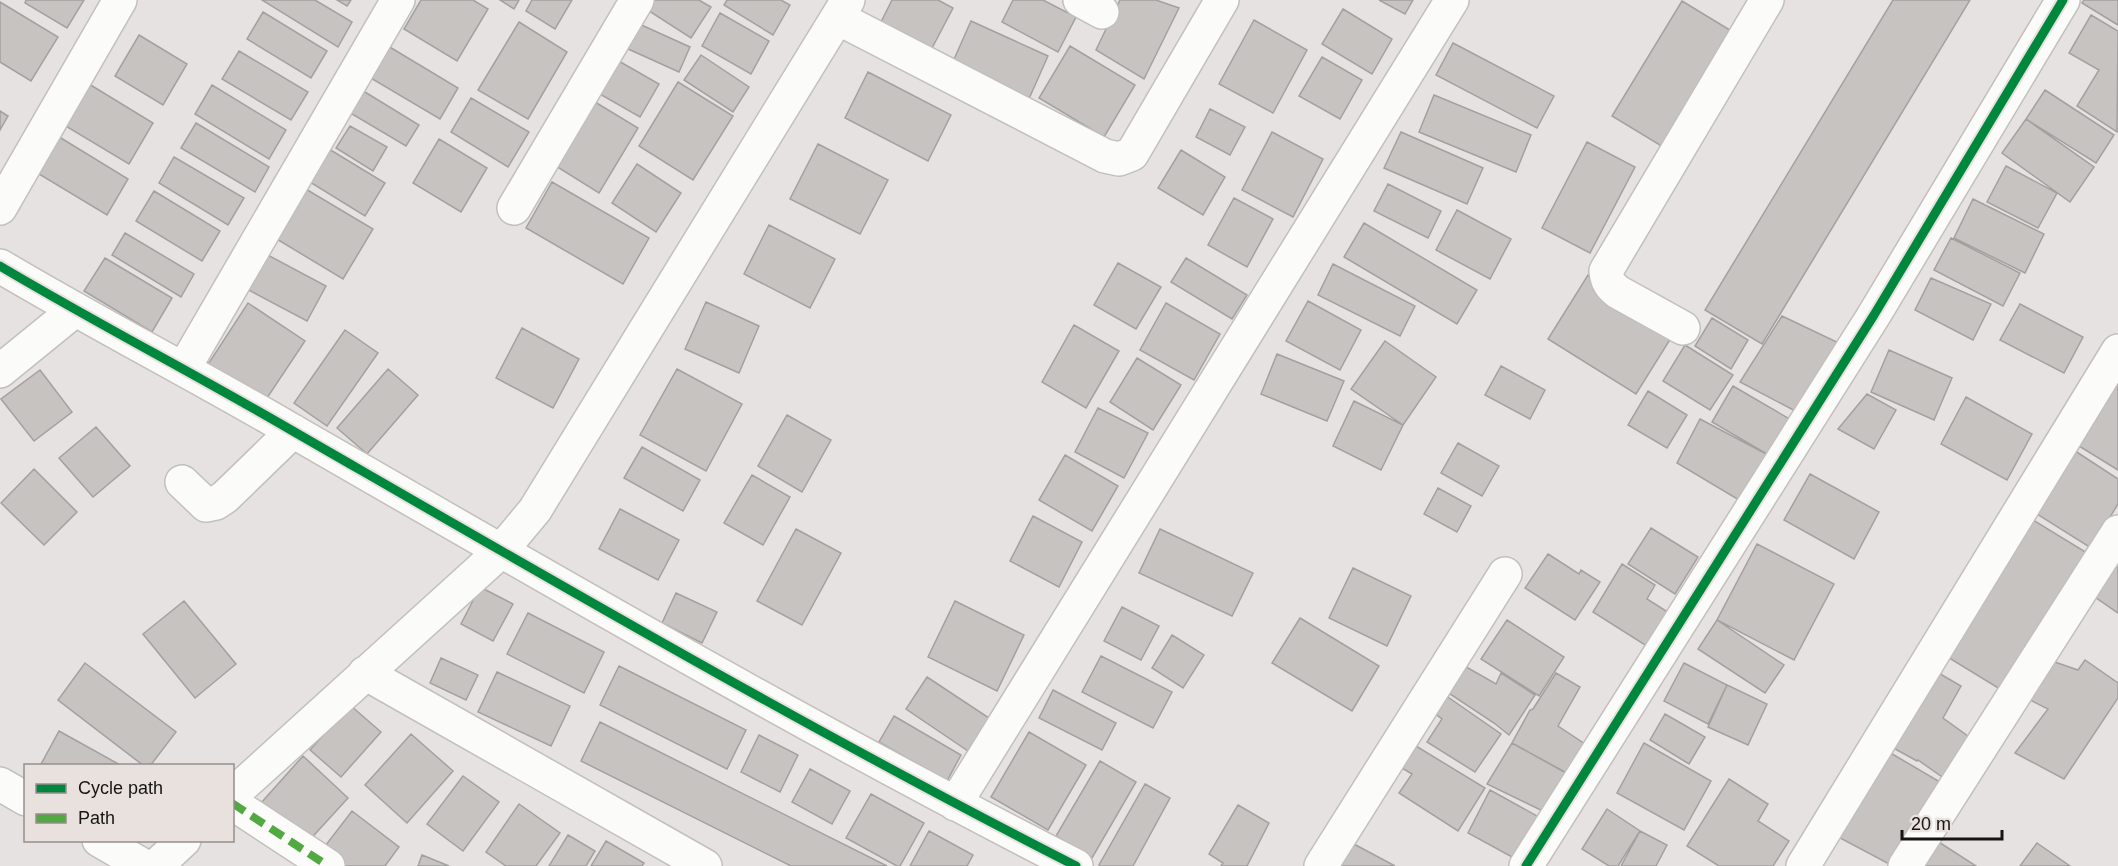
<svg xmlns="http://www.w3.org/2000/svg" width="2118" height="866" viewBox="0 0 2118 866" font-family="Arial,sans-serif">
  <rect width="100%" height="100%" fill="#e6e2e1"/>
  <!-- building -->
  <path fill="#c6c3c1" stroke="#a3a19f" stroke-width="1.5" d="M26 0H84L67 28 25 3Z
    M262 0H315L352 22 338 47Z
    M337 0H351L347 6Z
    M421 0H473L488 9 457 61 404 29Z
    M500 0H519L514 9Z
    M532 0H572L555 29 526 11Z
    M651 0H699L711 7 691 38 646 9Z
    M727 0H781L790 5 773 35 724 5Z
    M892 0H938L953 8 931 50 880 24Z
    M1013 0H1043L1076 17 1058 52 1002 22Z
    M1120 0H1156L1179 8 1144 79 1096 50Z
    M1379 0H1413L1405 14Z
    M1893 0H1970L1762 344 1705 310Z
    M2084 0H2118V25L2082 3Z
    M1682 1 1743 38 1673 153 1612 116Z
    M0 2 58 37 31 81 0 62Z
    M1343 9 1392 39 1372 74 1322 44Z
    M263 12 327 51 311 78 247 39Z
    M720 13 769 41 751 74 702 46Z
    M2091 15 2118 31 2117 132 2077 106 2099 70 2069 53Z
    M1254 20 1307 50 1273 113 1219 84Z
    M971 21 1048 56 1028 101 951 66Z
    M519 22 567 52 528 119 478 90Z
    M637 23 690 47 679 72 626 48Z
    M139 35 187 64 163 105 115 76Z
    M1453 43 1554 96 1537 128 1436 75Z
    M388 46 458 88 440 119 369 77Z
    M1070 46 1135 85 1104 137 1039 98Z
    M239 51 308 92 291 120 222 79Z
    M701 55 749 87 733 112 684 80Z
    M1322 57 1362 80 1340 119 1299 96Z
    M617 60 659 84 640 117 598 93Z
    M868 72 951 115 928 161 845 118Z
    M678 82 733 116 693 180 639 146Z
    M89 84 153 123 129 164 64 125Z
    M212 85 286 130 269 159 195 114Z
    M360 89 419 125 406 146 347 111Z
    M2045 90 2114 135 2096 163 2026 119Z
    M1434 95 1531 135 1516 172 1419 132Z
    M471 98 529 132 508 167 451 132Z
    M590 99 638 128 599 193 551 163Z
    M1210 109 1245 127 1230 155 1196 137Z
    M0 111 8 116 0 130Z
    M2026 119 2094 167 2070 202 2002 153Z
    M196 123 269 167 255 192 181 148Z
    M350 126 387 147 373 171 336 148Z
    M1272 132 1323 159 1293 217 1242 190Z
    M1401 132 1483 168 1467 204 1384 168Z
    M56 135 128 179 107 215 34 171Z
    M439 139 487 168 461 212 413 183Z
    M1587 142 1635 167 1590 253 1542 228Z
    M818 144 888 180 860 234 790 199Z
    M324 146 385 183 365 216 305 179Z
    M1181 150 1225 177 1203 215 1158 188Z
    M174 157 244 198 228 225 159 183Z
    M637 164 681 193 656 232 612 203Z
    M2006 166 2057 193 2038 228 1987 202Z
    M552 182 649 238 623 284 526 228Z
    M1388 184 1441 211 1428 238 1374 211Z
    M304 188 373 229 343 279 275 238Z
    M154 191 220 231 202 261 136 221Z
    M1234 198 1273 219 1247 267 1208 245Z
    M1973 199 2044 234 2025 273 1954 238Z
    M1457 210 1511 239 1490 279 1436 250Z
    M1364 223 1477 290 1457 324 1344 257Z
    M769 225 835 259 810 308 744 274Z
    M125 233 194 274 181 297 112 255Z
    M1951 238 2020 273 2003 306 1934 270Z
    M264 253 326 286 307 321 245 288Z
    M105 258 172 298 152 332 84 291Z
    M1186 258 1247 295 1232 319 1171 282Z
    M1118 263 1161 287 1136 329 1094 305Z
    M1333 264 1415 306 1400 336 1318 295Z
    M1588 275 1676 330 1636 394 1548 339Z
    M1931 278 1991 304 1973 340 1915 310Z
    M1308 301 1361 330 1340 370 1286 341Z
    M706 302 759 326 739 373 685 349Z
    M248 303 305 341 261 407 205 369Z
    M1166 303 1220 334 1194 380 1140 350Z
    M2020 304 2083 337 2064 373 2000 340Z
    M1782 316 1841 344 1799 413 1740 382Z
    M1712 318 1748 340 1731 369 1695 346Z
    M1074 325 1119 351 1086 408 1042 382Z
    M522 328 579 359 553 408 496 378Z
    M345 330 378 353 327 426 294 403Z
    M1385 341 1436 377 1403 425 1351 389Z
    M1685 345 1733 375 1710 410 1663 381Z
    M1889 350 1952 378 1934 420 1871 392Z
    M1277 354 1344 381 1327 421 1261 394Z
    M1137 358 1181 385 1153 430 1110 402Z
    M1501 366 1545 390 1530 419 1485 395Z
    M388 369 418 395 367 454 337 428Z
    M677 369 742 404 706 471 640 435Z
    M40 370 72 412 34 441 1 399Z
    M2103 378 2118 387V470L2066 438Z
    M1733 386 1793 421 1772 457 1712 422Z
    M1648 391 1687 415 1667 448 1628 425Z
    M1867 394 1896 410 1874 449 1838 429Z
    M1966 397 2032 434 2007 480 1941 444Z
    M1354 401 1403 425 1381 470 1333 446Z
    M1098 408 1148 433 1124 478 1075 452Z
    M787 415 831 440 802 492 758 466Z
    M1700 419 1772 457 1744 503 1677 463Z
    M96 427 130 466 93 497 59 458Z
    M1458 443 1499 466 1482 496 1441 473Z
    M2066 445 2118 479V504L2091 548 2026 507Z
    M642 447 700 480 683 511 624 478Z
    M1065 455 1118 486 1092 531 1039 500Z
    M34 469 77 512 44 545 1 503Z
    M1810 474 1879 512 1854 559 1784 520Z
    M752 475 790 497 763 545 724 523Z
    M1438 488 1471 506 1457 532 1424 514Z
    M620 509 679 540 658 580 599 549Z
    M2025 515 2092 556 2008 694 1941 653Z
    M1033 516 1082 542 1059 587 1010 561Z
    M1651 528 1698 557 1675 594 1628 564Z
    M796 529 841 553 802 625 757 601Z
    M1160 529 1253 573 1232 616 1139 573Z
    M1757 544 1834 584 1794 660 1717 620Z
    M2118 549V613L2089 593Z
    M1548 554 1579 574 1581 570 1600 582 1575 620 1525 588Z
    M1622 564 1655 585 1647 599 1674 616 1653 650 1593 612Z
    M1353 568 1411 596 1387 646 1329 618Z
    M480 587 513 604 493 641 461 624Z
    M676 593 717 612 702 643 662 623Z
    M184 601 236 664 195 698 143 634Z
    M955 601 1024 635 997 691 928 657Z
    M1122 607 1159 626 1141 660 1104 641Z
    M528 613 604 652 584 693 507 654Z
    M1300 618 1379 666 1352 711 1272 663Z
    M1507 620 1564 657 1539 696 1481 659Z
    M1717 620 1784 665 1765 693 1698 649Z
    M1172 635 1204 655 1183 688 1152 668Z
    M1101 656 1172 692 1153 728 1082 692Z
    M441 658 478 675 466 700 430 683Z
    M2049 660 2078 670 2085 660 2118 683V698L2064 779 2015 753 2048 709 2026 698Z
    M85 663 176 732 150 766H144L58 700Z
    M1684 663 1727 685 1708 724 1664 701Z
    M1461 664 1496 684 1501 673 1535 695 1509 735 1494 723 1447 692Z
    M619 666 746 730 727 769 600 705Z
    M1930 668 1961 686 1943 718 1972 739 1945 779 1918 760 1917 761 1886 744Z
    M497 672 570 706 551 746 478 712Z
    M1556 673 1580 687 1558 726 1591 748 1574 777 1512 743 1530 710 1533 709Z
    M927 677 989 718 968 751 906 709Z
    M1727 685 1767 704 1748 745 1708 727Z
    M1053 690 1116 723 1102 750 1039 718Z
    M1445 695 1501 734 1475 772 1427 742 1442 719 1433 712Z
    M350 705 381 732 341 777 310 750Z
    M1665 714 1705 737 1689 764 1650 740Z
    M894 716 961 755 947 781 879 742Z
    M600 722 887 866H791L581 761Z
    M59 731 122 766H40Z
    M1029 732 1086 765 1048 830 991 797Z
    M411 734 453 771 407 823 365 785Z
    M759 735 798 755 780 792 741 772Z
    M1411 743 1485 788 1458 831 1399 793 1412 774 1397 765Z
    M1512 743 1575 778 1553 816 1487 784Z
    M1644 743 1711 781 1684 830 1617 793Z
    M1882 748 1940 782 1891 865 1827 831Z
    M303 756 348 798 306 844 261 803Z
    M1100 761 1136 782 1092 858 1056 836Z
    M810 769 850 791 832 824 792 802Z
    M463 776 499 802 463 851 427 824Z
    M1729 779 1768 804 1758 821 1789 841 1773 866H1719L1687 846Z
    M1145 784 1170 798 1133 866H1101L1099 865Z
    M1490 790 1548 822 1523 863 1468 833Z
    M871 794 924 823 900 866H897L846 838Z
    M519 804 560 833 536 866H506L486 852Z
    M1238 805 1269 823 1247 866H1221L1223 863 1209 854Z
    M1607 809 1640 831 1618 866H1609L1582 849Z
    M352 811 399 847 385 866H343L322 850Z
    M929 831 973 855 967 866H910Z
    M1640 831 1667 845 1656 866H1621Z
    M568 835 595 851 586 866H549Z
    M1931 837 1976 866H1910Z
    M606 841 644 863 642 866H591Z
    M1352 843 1395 866H1335Z
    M2037 843 2070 866H2020Z
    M422 855 449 866H418Z"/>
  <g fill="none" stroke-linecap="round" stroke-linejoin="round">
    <!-- street casing -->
    <g stroke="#c2bfbe" stroke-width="36">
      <path id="street" d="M1080 0 1102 12
        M838 18 1105 156 1119 159 1132 154 1222 0
        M0 208 120 0
        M514 208 637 0
        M0 266C96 323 195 374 291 430 550 579 809 730 1076 866
        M1683 328 1618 292C1610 286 1607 281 1606 271L1767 0
        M184 368 398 0
        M0 371 75 310
        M182 482 206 505 216 503 225 497 293 431
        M365 673 705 866
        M0 784 26 799
        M232 795 500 552 535 510 848 0
        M232 803 328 866
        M955 804 1452 0
        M99 840 144 866
        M156 866 184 840
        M1321 866 1505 574
        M1526 866 1874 315 2063 0
        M1803 866 2118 351
        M1905 866 2118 532"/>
    </g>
    <!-- street -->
    <use href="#street" stroke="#fbfbfa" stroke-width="33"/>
    <!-- quiet -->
    <path stroke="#52a942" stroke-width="8" stroke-dasharray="15 8" stroke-linecap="butt" d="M232 803 328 866"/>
    <!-- cycleway casing -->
    <g stroke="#e9e1de" stroke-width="13">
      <path id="cycleway" d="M0 266C96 323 195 374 291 430 550 579 809 730 1076 866
        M1526 866 1874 315 2063 0"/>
    </g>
    <!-- cycleway -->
    <use href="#cycleway" stroke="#00873e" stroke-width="9"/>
  </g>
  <!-- legend -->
  <rect x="24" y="764" width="210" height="78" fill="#e9e1de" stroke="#958f8d" stroke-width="1.5"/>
  <rect x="36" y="784" width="30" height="9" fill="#00873e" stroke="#958f8d" stroke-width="1.5"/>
  <text x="78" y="794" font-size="18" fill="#171513">Cycle path</text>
  <rect x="36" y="814" width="30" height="9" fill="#52a942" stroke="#958f8d" stroke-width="1.5"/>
  <text x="78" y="824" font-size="18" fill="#171513">Path</text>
  <!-- scale -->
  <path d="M1902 830v9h100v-9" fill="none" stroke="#171513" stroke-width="3"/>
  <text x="1911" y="830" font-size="18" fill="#171513" stroke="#e9e1de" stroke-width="4.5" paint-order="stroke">20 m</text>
</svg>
